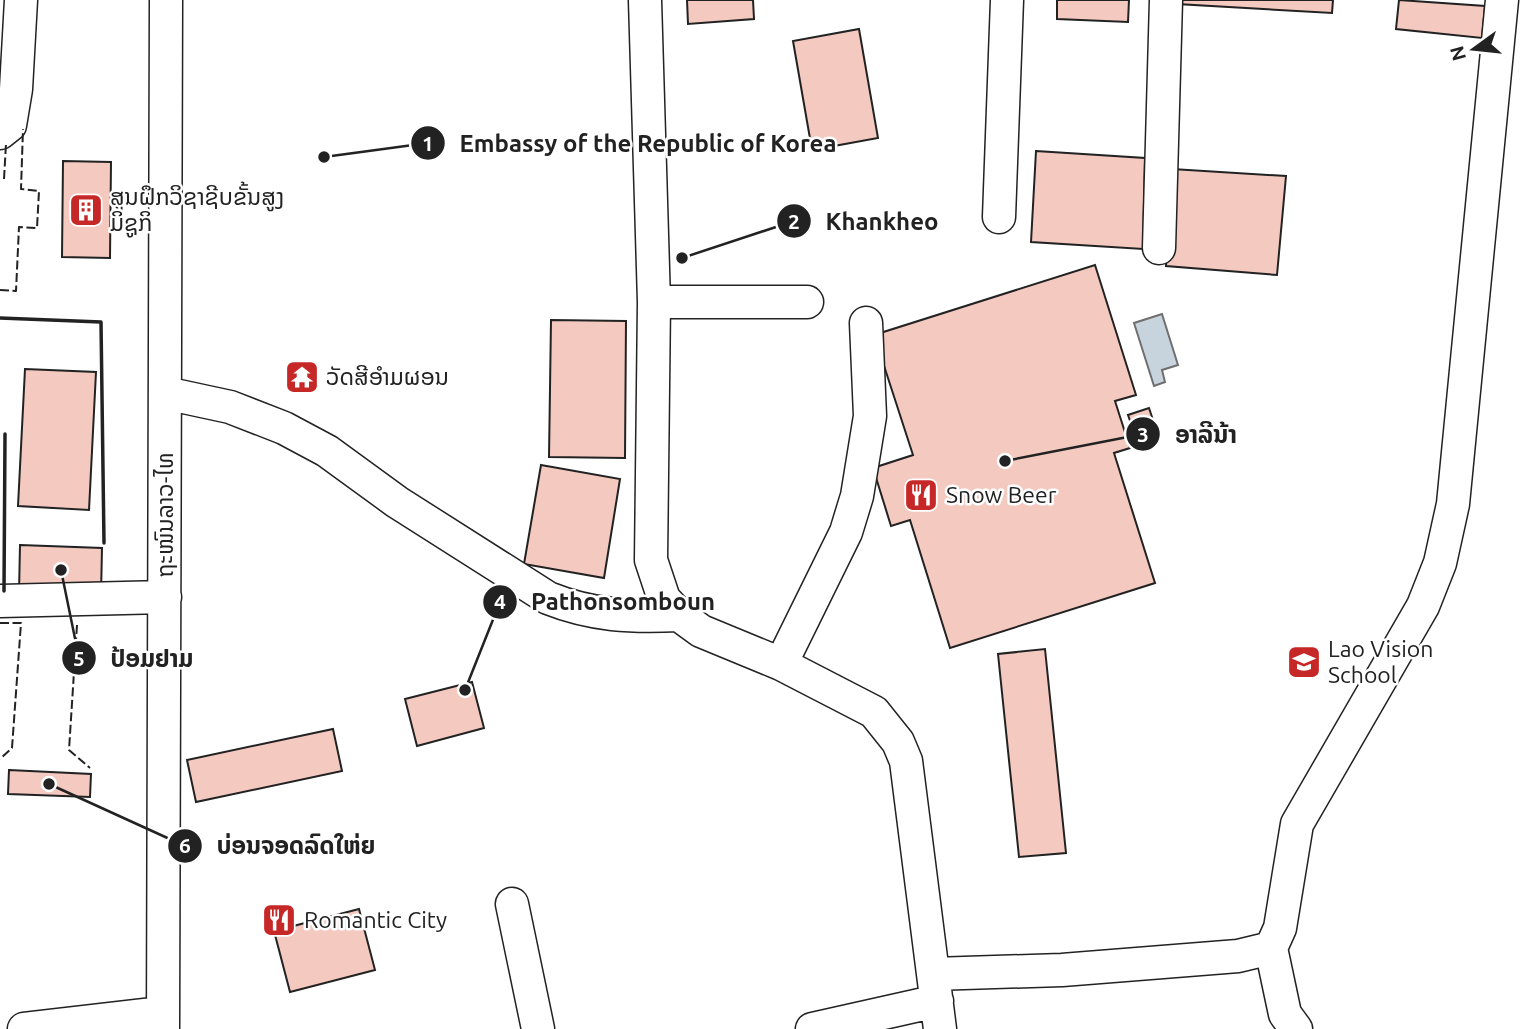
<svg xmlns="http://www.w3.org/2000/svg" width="1523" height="1029" viewBox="0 0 1523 1029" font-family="Ubuntu,'Noto Sans Lao',sans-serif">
  <rect width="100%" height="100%" fill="#fff"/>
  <!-- water -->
  <path fill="#c7d3dd" stroke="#6f6f6f" stroke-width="2" d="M1162 314 1178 365 1162 370 1165 382 1154 386 1134 323Z"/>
  <!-- building -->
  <path fill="#f3c9c0" stroke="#222" stroke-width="2" d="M687 0H753L754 19 688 24Z
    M1057 0H1129L1128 22 1057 19Z
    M1177 0H1333L1332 13 1177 4Z
    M1399 0 1485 6 1482 38 1396 29Z
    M859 29 878 138 812 150 793 41Z
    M1036 151 1145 158 1143 249 1031 242Z
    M63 161 111 162 110 258 62 257Z
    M1172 169 1286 176 1277 275 1166 266Z
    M1095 265 1136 395 1115 401 1130 448 1114 453 1155 583 950 648 910 520 891 526 873 468 913 455 874 335Z
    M551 320 626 321 625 458 549 457Z
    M25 369 96 372 89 510 18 506Z
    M1149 408 1159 438 1138 444 1128 415Z
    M541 465 620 479 604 578 524 564Z
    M20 545 102 548 101 595 19 593Z
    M1045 649 1066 853 1019 857 998 654Z
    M472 682 484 728 417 746 405 699Z
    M333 729 342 771 196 802 187 760Z
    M9 770 91 774 90 797 8 794Z
    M359 909 375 970 290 992 274 931Z"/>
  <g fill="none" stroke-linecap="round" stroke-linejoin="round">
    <!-- minor casing -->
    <g stroke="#222" stroke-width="35">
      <path id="minor" d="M645 0 654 302 651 560 664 599 679 615 701 631 781 664 874 712 898 742 906 761 940 1029
        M0 133 10 125 16 89 21 0
        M999 217 1007 0
        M1159 248 1166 0
        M654 302H807
        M165 393 230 407 284 428 327 451 397 502 548 598C593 616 631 617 679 615
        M0 601 165 597
        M781 664 846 532 857 496 870 416 866 323
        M512 904 538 1029
        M933 974 1062 970 1238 956 1271 948
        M24 1029 162 1013
        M163 1029 166 0
        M812 1029 937 1001
        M1296 1029 1285 1014 1271 948 1280 928 1297 824 1423 606 1440 563 1453 504 1502 0"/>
    </g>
    <!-- minor -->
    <use href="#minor" stroke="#fff" stroke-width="32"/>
    <!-- fence -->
    <path stroke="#222" stroke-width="2" stroke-dasharray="9 3.5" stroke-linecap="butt" d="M4 179 6 144
      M0 290 16 291 19 227 37 228 39 191 21 189 23 129
      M0 623H21L12 748 0 759
      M77 625 69 750 90 768"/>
    <!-- wall -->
    <path stroke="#222" stroke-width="3.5" d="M0 318 101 322 104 543
      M4 591 5 434"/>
  </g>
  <!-- icons -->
  <defs>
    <g id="building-square" transform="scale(1.75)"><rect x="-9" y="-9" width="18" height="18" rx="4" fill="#c62828" stroke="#fff"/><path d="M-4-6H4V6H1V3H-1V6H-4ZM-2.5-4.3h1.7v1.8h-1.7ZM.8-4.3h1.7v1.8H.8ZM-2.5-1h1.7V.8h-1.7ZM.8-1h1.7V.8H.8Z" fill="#fff"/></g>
    <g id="temple-square" transform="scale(1.75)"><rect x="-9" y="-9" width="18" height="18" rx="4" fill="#c62828" stroke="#fff"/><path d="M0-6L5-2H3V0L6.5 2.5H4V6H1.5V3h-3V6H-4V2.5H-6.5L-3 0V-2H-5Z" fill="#fff"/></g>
    <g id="restaurant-square" transform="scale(1.75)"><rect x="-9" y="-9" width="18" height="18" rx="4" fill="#c62828" stroke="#fff"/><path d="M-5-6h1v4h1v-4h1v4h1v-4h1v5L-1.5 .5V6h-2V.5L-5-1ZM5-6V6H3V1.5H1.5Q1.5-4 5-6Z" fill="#fff"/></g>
    <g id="school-square" transform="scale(1.75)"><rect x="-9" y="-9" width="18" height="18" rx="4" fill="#c62828" stroke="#fff"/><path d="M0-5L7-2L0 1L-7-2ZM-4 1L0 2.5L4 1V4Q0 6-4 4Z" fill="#fff"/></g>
  </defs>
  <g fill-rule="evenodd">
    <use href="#building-square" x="86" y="210"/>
    <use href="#temple-square" x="302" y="377"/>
    <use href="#restaurant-square" x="921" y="495"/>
    <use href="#school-square" x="1304" y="662"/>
    <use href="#restaurant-square" x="279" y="920"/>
  </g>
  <g text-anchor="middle" stroke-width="5" stroke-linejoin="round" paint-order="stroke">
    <!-- poi labels -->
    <g font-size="23" fill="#222" stroke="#fff" text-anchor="start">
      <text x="110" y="205">ສູນຝຶກວິຊາຊີບຂັ້ນສູງ<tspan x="110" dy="26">ມິຊູກິ</tspan></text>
      <text x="326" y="385">ວັດສີອຳມຜອນ</text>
      <text x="946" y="503">Snow Beer</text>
      <text x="1328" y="657">Lao Vision<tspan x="1328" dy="26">School</tspan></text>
      <text x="304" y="928">Romantic City</text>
    </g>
    <!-- street labels -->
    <g font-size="23" fill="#222" stroke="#fff">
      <text transform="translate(165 515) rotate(-90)" y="8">ຖະໜົນລາວ-ໄທ</text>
    </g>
  </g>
  <!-- callouts -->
  <path fill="none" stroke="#222" stroke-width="2.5" d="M324 157L428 143M682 258L794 221M1005 461L1143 434M465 690L500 602M61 570L79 658M49 784L185 846"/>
  <g fill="#222" stroke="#fff" stroke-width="2.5">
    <circle cx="324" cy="157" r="7"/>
    <circle cx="682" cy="258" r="7"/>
    <circle cx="1005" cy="461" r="7"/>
    <circle cx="465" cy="690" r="7"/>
    <circle cx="61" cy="570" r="7"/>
    <circle cx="49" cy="784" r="7"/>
    <circle cx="428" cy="143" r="18"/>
    <circle cx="794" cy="221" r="18"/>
    <circle cx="1143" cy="434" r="18"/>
    <circle cx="500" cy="602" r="18"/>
    <circle cx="79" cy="658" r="18"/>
    <circle cx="185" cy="846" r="18"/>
  </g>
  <g font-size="21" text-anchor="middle" font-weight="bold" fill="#fff">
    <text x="428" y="151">1</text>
    <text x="794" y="229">2</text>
    <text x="1143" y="442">3</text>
    <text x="500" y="609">4</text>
    <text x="79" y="666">5</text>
    <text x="185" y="853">6</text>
  </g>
  <g font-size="24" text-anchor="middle" font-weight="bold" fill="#222" stroke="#fff" stroke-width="5" stroke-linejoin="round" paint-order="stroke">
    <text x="648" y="152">Embassy of the Republic of Korea</text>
    <text x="882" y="230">Khankheo</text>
    <text x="1206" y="443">ອາລີນ້າ</text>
    <text x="623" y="610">Pathonsomboun</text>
    <text x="152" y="667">ປ້ອມຢາມ</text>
    <text x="296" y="854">ບ່ອນຈອດລົດໃຫ່ຍ</text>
  </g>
  <!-- north arrow -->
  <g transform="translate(1474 49) rotate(255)" stroke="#ffffff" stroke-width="5" paint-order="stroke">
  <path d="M0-5L12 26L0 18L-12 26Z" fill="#222222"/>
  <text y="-10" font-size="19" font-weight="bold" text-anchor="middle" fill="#222222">N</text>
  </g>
</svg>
